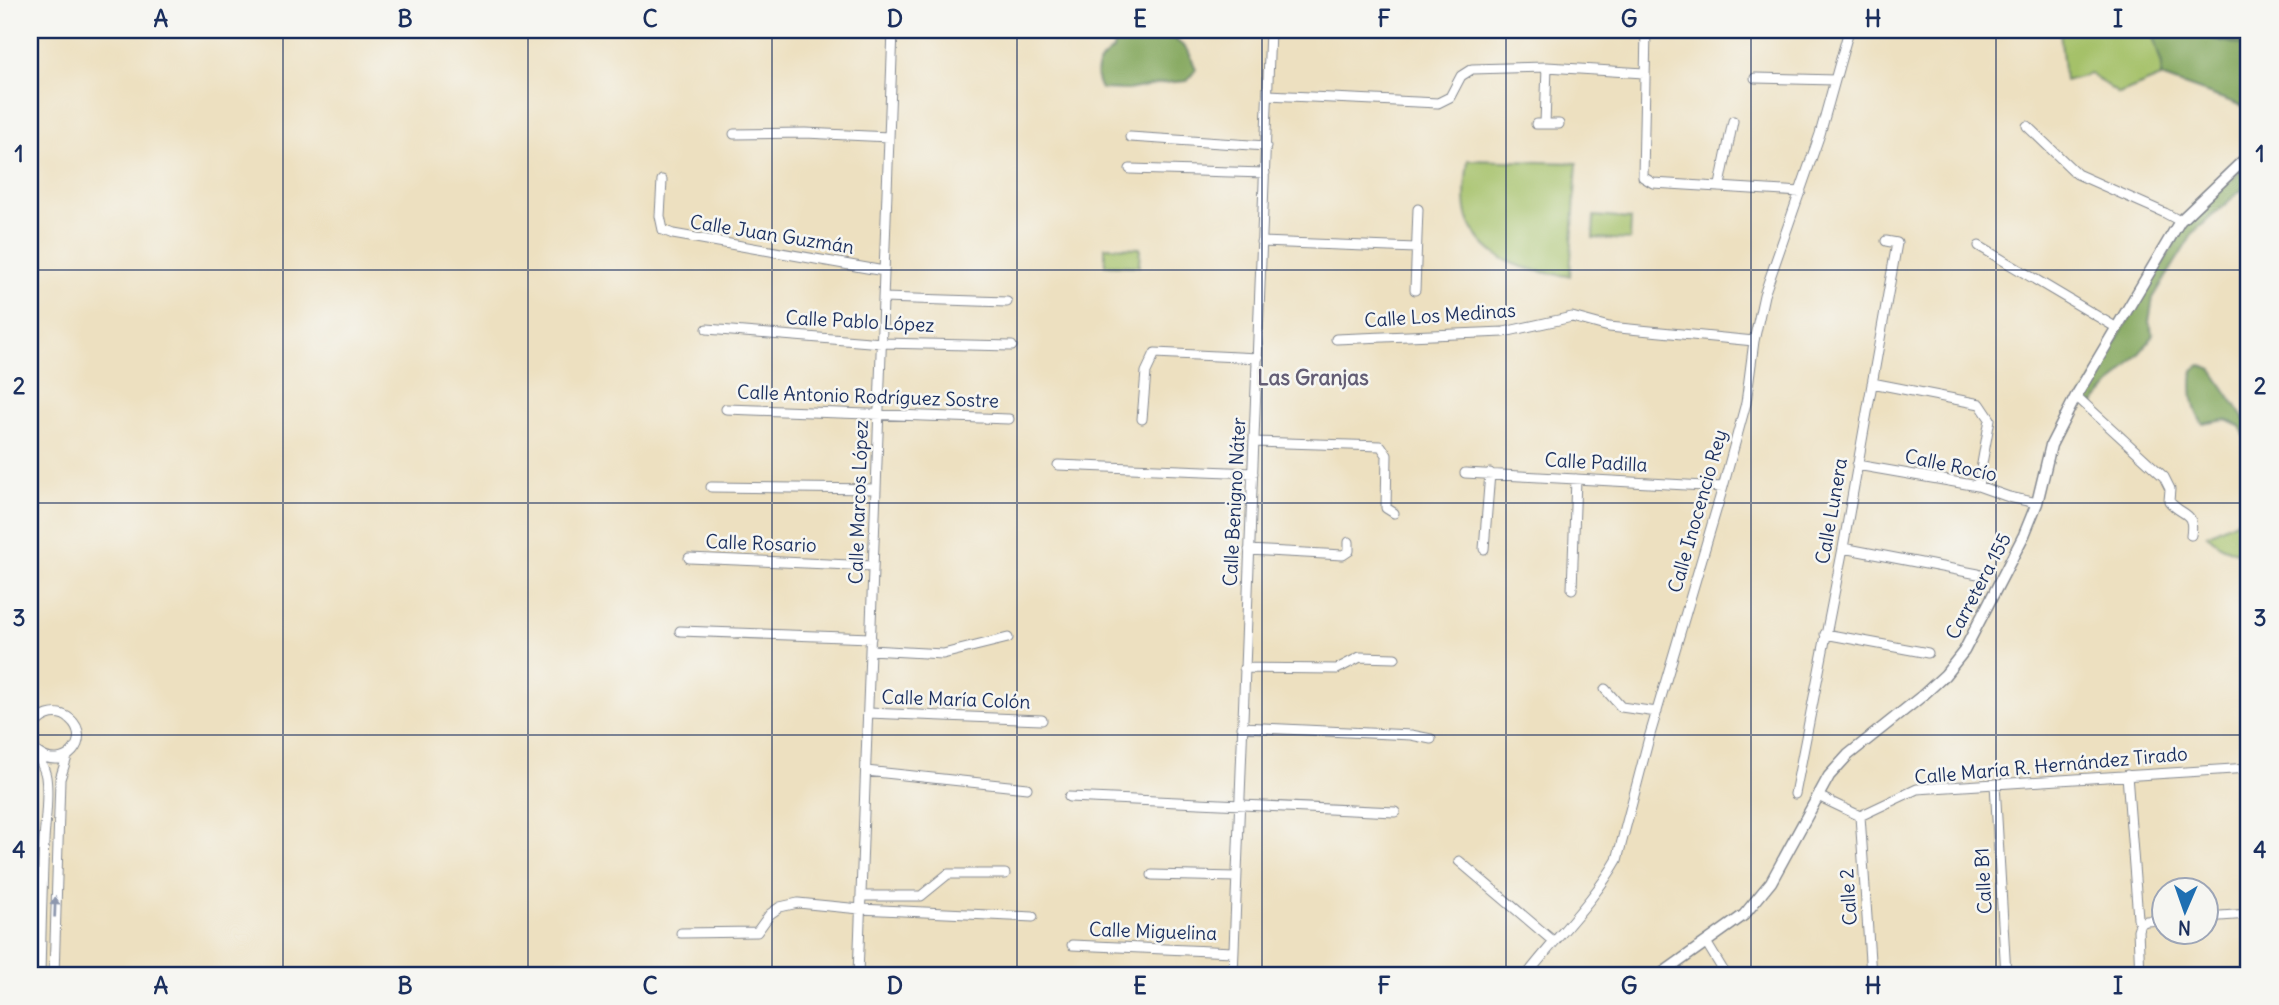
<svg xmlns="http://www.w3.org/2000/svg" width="2279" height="1005" viewBox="0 0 2279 1005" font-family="Delius,sans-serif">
  <rect width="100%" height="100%" fill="#f6f6f2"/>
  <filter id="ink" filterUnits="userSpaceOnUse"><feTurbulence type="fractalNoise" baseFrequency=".0143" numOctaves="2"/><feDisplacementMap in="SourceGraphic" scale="14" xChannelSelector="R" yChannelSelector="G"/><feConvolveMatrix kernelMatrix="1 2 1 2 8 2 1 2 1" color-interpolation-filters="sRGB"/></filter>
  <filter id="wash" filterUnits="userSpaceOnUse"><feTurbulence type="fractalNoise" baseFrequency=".00686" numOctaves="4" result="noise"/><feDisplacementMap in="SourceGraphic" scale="28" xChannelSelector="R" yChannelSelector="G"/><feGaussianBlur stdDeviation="1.57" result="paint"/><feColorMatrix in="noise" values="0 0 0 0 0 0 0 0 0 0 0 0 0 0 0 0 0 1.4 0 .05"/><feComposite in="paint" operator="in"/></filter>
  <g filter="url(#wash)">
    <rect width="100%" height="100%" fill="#ede0c0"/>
    <!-- green -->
    <path fill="#a5c169" stroke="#607864" stroke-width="2" d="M2060 30H2151L2162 65 2161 77 2119 94 2090 74 2065 81Z
      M2200 30H2249V49C2235 39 2216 42 2200 33Z
      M1468 160 1577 163 1570 276C1530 272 1486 263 1469 221 1462 203 1466 179 1468 160Z
      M1594 216 1631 219 1630 240 1593 238Z
      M1105 247 1140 248 1139 266 1105 265Z
      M2249 514V557L2221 546 2207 535Z"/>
    <!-- forest -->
    <path fill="#84a75d" stroke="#506b5e" stroke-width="2" d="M1116 30H1164L1188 50 1196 69 1187 81 1164 83 1128 90 1101 89C1091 71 1098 60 1113 50Z
      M2151 30H2200C2211 45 2235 39 2249 49V108L2161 77 2162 65Z
      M2249 162V183L2194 232 2153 298 2149 322 2154 335C2136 360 2113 381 2093 405L2082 397 2185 226Z
      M2200 365 2212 370 2249 425V446L2241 427 2226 420 2203 424C2192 410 2191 388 2193 370Z"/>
  </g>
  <g filter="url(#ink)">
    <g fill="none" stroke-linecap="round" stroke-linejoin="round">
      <!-- minor casing -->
      <g stroke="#84888f" stroke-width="11">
        <path id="minor" d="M1646 30 1643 177 1653 183 1801 192
          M1755 78 1835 80
          M1268 95 1438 103 1450 97 1461 76 1472 69 1547 67 1644 73
          M1536 124H1559
          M1545 124 1547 67
          M2027 126 2077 174 2165 213 2180 221
          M734 134 805 133 889 137
          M1130 137 1266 146
          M1130 169 1265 173
          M662 180 660 216 663 230 673 234 884 271
          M1720 185 1733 121
          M1261 242 1416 248
          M1979 246 2117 328
          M1415 290 1418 209
          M883 298 1007 302
          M707 329 882 343 1012 346
          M1336 339 1504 332 1572 317 1609 327 1754 341
          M1872 383 1980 404 1990 419 1978 486
          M2076 396 2164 477 2170 489 2169 501C2182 517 2195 510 2191 535
          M726 409 1009 419
          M1142 419 1146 372 1155 353 1258 358
          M1254 442 1381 446 1387 455 1386 508 1394 513
          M1058 465 1253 473
          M1857 465 1978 486 2009 497 2037 503
          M1465 473 1723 487
          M711 487 876 489
          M1843 548 1978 574
          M1484 549 1490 473
          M1249 550 1343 555 1349 551V542
          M689 558 873 566
          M1572 589 1576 479
          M680 631 871 638
          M1825 634 1928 653
          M870 650 943 654 1008 638
          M1244 668 1337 669 1360 657 1395 658
          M1605 689 1621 707 1657 712
          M868 713 1042 720
          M1242 727 1411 735 1431 739
          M38 753C65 773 93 739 70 719 57 708 36 715 32 732 29 747 44 762 46 777 49 797 45 821 44 841 42 886 41 931 40 975
          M866 771 1027 788
          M2127 775 2138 918 2140 924 2138 930 2140 975
          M1995 784 2006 975
          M1795 794 1843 548 1897 243 1886 241
          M1818 796 1860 816
          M1069 797 1395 812
          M1860 816 1917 789 2249 768
          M1860 816 1871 975
          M1459 861 1553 941
          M1152 875 1236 877
          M861 896H921L948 874H1005
          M2206 917 2249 914
          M2140 924 2146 921 2164 920
          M681 933 757 932 770 914 780 907 798 903 860 909 1033 917
          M1706 942 1726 975
          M1072 945 1233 952
          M54 975 60 779 67 757
          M858 975 893 30
          M1233 975 1270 30
          M1527 975C1556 937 1593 902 1617 860L1649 738 1723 487 1746 403 1754 341 1764 295 1820 134 1849 30"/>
      </g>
      <!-- tertiary casing -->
      <g stroke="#84888f" stroke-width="13">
        <path id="tertiary" d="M1660 975 1744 915 1771 882 1829 776 1848 755 1922 696 1945 675 1964 651 2024 535 2037 503 2051 445 2076 396 2180 221 2249 155"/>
      </g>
      <!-- minor -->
      <use href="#minor" stroke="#fff" stroke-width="9"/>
      <!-- tertiary -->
      <use href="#tertiary" stroke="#fff" stroke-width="10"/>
    </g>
    <!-- one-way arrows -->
    <defs><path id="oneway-solid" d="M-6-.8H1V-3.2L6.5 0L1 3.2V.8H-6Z" transform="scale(1.75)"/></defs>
    <use fill="#8d97ae" href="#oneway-solid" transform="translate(55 907) rotate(-88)"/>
  </g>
  <!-- grid -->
  <path fill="none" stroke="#1b2f5e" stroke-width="2" stroke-opacity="0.55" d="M283 30V975M528 30V975M772 30V975M1017 30V975M1262 30V975M1506 30V975M1751 30V975M1996 30V975M30 270H2249M30 503H2249M30 735H2249"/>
  <g text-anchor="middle" stroke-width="5" stroke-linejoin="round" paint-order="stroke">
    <!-- street labels -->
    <g font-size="19" fill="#1b2f5e" stroke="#f6f6f2">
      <text transform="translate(772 234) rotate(9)" y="7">Calle Juan Guzmán</text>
      <text transform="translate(1440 315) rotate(-4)" y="7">Calle Los Medinas</text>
      <text transform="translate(860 321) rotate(3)" y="7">Calle Pablo López</text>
      <text transform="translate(868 396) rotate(2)" y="7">Calle Antonio Rodríguez Sostre</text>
      <text transform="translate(1596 462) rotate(3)" y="7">Calle Padilla</text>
      <text transform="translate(1951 465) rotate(12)" y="7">Calle Rocío</text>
      <text transform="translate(858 502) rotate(-88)" y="7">Calle Marcos López</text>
      <text transform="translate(1234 502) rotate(-87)" y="7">Calle Benigno Náter</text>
      <text transform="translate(1697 511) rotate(-74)" y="7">Calle Inocencio Rey</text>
      <text transform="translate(1831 511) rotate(-80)" y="7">Calle Lunera</text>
      <text transform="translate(761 543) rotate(2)" y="7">Calle Rosario</text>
      <text transform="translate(1978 586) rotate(-62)" y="7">Carretera 155</text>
      <text transform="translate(956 699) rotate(2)" y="7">Calle María Colón</text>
      <text transform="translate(2051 765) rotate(-5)" y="7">Calle María R. Hernández Tirado</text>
      <text transform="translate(1983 881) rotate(-93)" y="7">Calle B1</text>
      <text transform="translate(1848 897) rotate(-94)" y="7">Calle 2</text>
      <text transform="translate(1153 931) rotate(2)" y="7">Calle Miguelina</text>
    </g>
    <!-- neighbourhood labels -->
    <g font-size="21" font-weight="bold" fill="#645e75" stroke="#f6f6f2">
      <text x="1313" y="385">Las Granjas</text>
    </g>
  </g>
  <!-- margin -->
  <rect width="2279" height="1005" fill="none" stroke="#f6f6f2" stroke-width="77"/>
  <!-- north arrow -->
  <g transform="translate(2185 911) rotate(182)"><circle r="33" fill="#f6f6f2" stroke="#9ea6b7" stroke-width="2"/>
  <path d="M0-5L12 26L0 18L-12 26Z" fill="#1f6fb2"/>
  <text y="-10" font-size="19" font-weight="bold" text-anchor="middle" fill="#1b2f5e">N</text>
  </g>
  <rect x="38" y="38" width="2202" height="929" fill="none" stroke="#1b2f5e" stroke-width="2.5"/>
  <g font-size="23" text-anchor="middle" font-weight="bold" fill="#1b2f5e">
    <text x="161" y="27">A</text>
    <text x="405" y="27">B</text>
    <text x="650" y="27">C</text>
    <text x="895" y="27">D</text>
    <text x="1140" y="27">E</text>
    <text x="1384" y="27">F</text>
    <text x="1629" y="27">G</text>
    <text x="1873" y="27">H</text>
    <text x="2118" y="27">I</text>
    <text x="19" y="162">1</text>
    <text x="2260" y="162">1</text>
    <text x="19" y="394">2</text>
    <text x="2260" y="394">2</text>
    <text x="19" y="626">3</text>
    <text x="2260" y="626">3</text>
    <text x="19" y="858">4</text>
    <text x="2260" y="858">4</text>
    <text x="161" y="994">A</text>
    <text x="405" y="994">B</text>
    <text x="650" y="994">C</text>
    <text x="895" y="994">D</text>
    <text x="1140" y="994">E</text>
    <text x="1384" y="994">F</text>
    <text x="1629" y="994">G</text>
    <text x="1873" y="994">H</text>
    <text x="2118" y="994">I</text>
  </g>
</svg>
